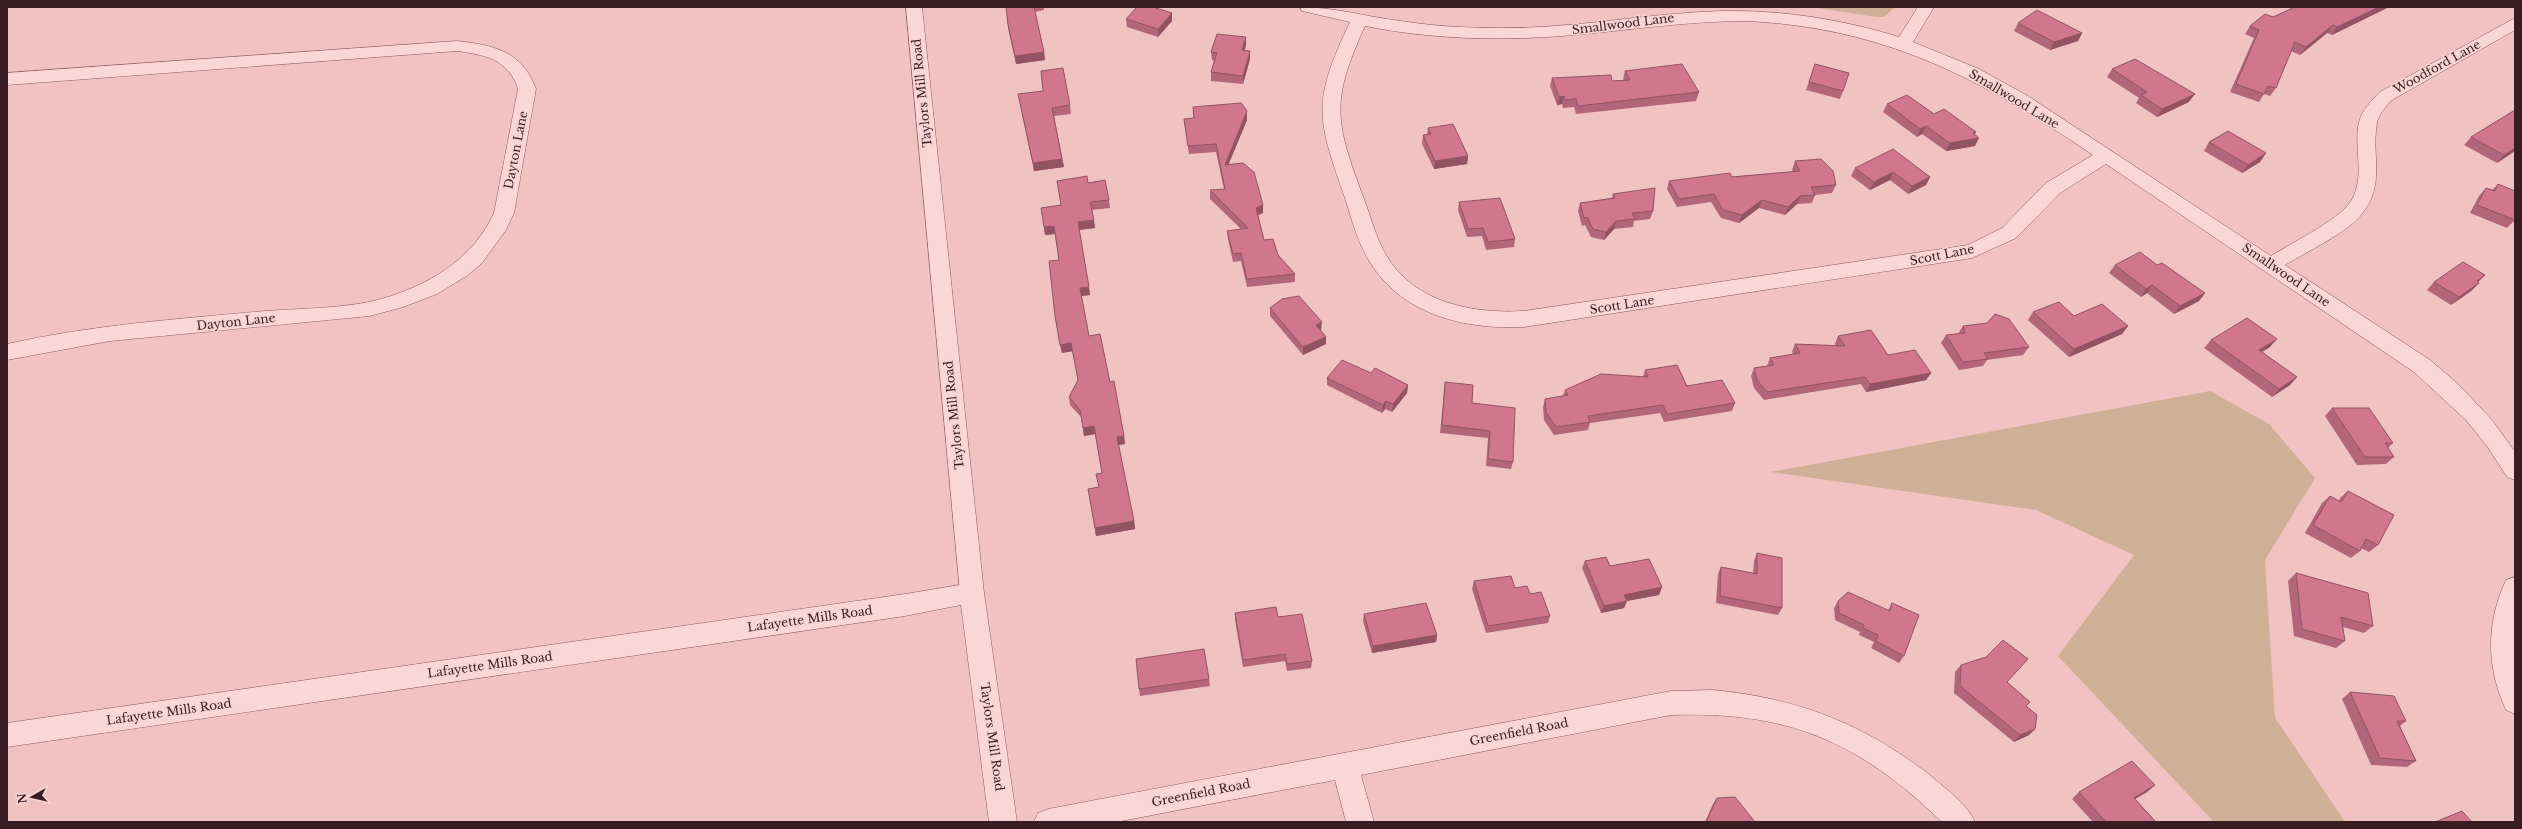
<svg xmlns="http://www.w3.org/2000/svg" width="2522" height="829" viewBox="0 0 2522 829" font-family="'Libre Baskerville',serif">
  <rect width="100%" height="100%" fill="#f0c3c2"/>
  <!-- green -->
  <path fill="#cfaf95" d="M1811 7H1895L1884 17H1876Z
    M2210 391 2269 424 2315 478 2265 560 2275 718 2345 822H2214L2058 656 2134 555 2036 510 1771 472Z"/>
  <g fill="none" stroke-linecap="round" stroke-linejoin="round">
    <!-- minor casing -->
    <g stroke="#8b585f" stroke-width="1">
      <path id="minor" d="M906 7H922L984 593 981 600 972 603 963 600 960 593Z
        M1300 7C1335 7 1367 17 1401 21 1433 26 1466 28 1498 28 1574 29 1647 13 1722 11 1782 10 1841 19 1899 37L1918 7H1934L1913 42 1979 69 2028 96 2271 256C2291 243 2339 220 2351 201 2366 177 2353 147 2359 122 2362 110 2372 100 2380 92L2515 18V30L2392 100C2386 106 2379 114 2377 123 2371 157 2386 183 2362 214 2347 233 2306 252 2285 265L2430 360 2458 384 2492 420 2515 452V480L2507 477 2487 446 2466 420 2414 372 2106 164 2060 193 2016 238 1972 258 1524 327C1464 330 1398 314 1367 257 1357 240 1352 220 1346 201 1317 118 1311 104 1350 22L1302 11ZM1747 21C1886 28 1980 78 2093 155L2046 183 2002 228 1968 245 1524 311C1473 314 1414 303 1386 255 1376 238 1371 217 1364 199 1335 121 1330 103 1365 26 1430 39 1497 41 1562 36 1624 31 1685 21 1747 21Z
        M457 41C494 45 522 51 536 89L514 213 506 230 482 263 468 275 437 294 403 307 370 316 110 341 7 360V344C92 325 178 319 265 311 306 308 352 309 391 296 436 281 474 256 494 213L518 89C508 59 486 55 457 51L7 85V73Z
        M2515 577V714L2506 710C2486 667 2486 623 2506 580Z
        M1713 690C1798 698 1864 724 1931 776 1946 789 1967 804 1975 822H1942C1858 741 1788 711 1671 715L1361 775 1374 822H1346L1335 780 1116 822H1034L1038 813 1048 809 1671 691Z"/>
    </g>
    <!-- tertiary casing -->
    <g stroke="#8b585f" stroke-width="1">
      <path id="tertiary" d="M972 583 981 586 984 593 1017 822H989L961 605 905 616 7 747V723L905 594Z"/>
    </g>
    <!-- minor -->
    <use href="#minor" fill="#fad7d6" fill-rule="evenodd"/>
    <!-- tertiary -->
    <use href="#tertiary" fill="#fad7d6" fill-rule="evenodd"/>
  </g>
  <!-- wall -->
  <path fill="#b36579" d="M1006 7H1044V10L1035 12 1044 52 1045 60 1016 64 1009 33Z
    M2295 7H2389L2332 35 2327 33 2300 55 2291 51 2276 88 2270 96 2264 94 2259 102 2230 92 2254 38 2245 34 2250 26 2273 17Z
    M1126 19 1172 21 1158 37 1127 27Z
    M2018 23 2082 33 2078 41 2050 50 2014 31Z
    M1246 45 1245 50 1250 59 1243 84 1211 81V72L1214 61 1212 60 1211 52Z
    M1815 64 1843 91 1840 99 1806 90Z
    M2112 69 2189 102 2157 117 2136 103 2139 98 2107 77Z
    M1625 71 1699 92 1696 101 1576 114 1574 107 1563 108 1562 104 1557 105 1550 86 1552 78 1612 81 1624 80 1623 79Z
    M1018 94 1070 105 1071 114 1054 116 1064 167 1034 171Z
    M1887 104 1934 114 1975 135V146L1946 151 1922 134 1917 137 1883 112Z
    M1193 107 1247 111V120L1228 165 1263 205V213L1258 215 1264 240 1295 274V282L1247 287 1241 261 1233 262 1228 239 1227 231 1241 229 1210 199V190L1224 189 1216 152 1189 154 1184 119 1193 118Z
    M2515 110V151L2497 163 2464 145 2471 137Z
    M1428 128 1468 156 1467 164 1434 169 1422 144 1423 135H1427Z
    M2209 142 2266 153 2260 162 2242 173 2204 151Z
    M1795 161 1836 185 1832 193 1815 195 1812 203 1797 204 1785 215 1759 208 1739 223 1721 218 1711 202 1677 207 1667 189 1669 181 1793 172 1792 170Z
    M1855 168 1930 177 1926 185 1908 194 1890 180 1870 190 1851 176Z
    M1088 183 1109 200 1110 208 1092 210 1095 228 1079 230 1090 295 1081 296 1089 336 1110 382 1124 436 1125 444 1118 445 1134 521 1135 529 1096 536 1088 489 1099 487 1096 474 1102 473 1095 434 1084 436 1081 417 1070 405 1069 397 1078 380 1073 351 1062 353 1055 316 1059 260 1055 234 1045 235 1041 208 1061 205Z
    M2498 184 2515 220 2507 228 2470 213 2479 196 2486 188 2492 190Z
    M1613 194 1653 211 1650 219 1634 221 1633 227 1614 229 1604 240 1591 237 1585 225 1582 226 1578 211 1580 203 1612 198Z
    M1459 202 1515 239 1514 247 1486 250 1482 236 1467 237 1458 210Z
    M2115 265H2157L2205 293 2199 301 2174 314 2147 293 2141 297 2109 273Z
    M2485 275 2478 282 2479 283 2471 291 2451 305 2427 290 2434 282Z
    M1270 308 1321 330 1326 337V344L1303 355 1270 316Z
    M2033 312 2074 316 2128 326 2122 334 2069 357 2028 320Z
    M1963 326 2029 347 2023 355 1987 360 1983 366 1959 370 1941 343 1946 335 1958 334Z
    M1838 336 1888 355 1931 373 1926 380 1866 392 1861 384 1764 400 1754 388 1751 376 1754 368 1767 366 1770 358 1793 354 1792 352 1795 344 1836 346 1835 344Z
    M2211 340 2270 347 2262 352 2297 377 2290 385 2272 397 2204 348Z
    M1645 370 1735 403 1732 411 1664 422 1660 413 1590 423 1588 430 1554 435 1544 420 1543 407 1545 399 1563 396 1565 390 1643 377Z
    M1371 373 1408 385 1407 393 1392 412 1385 409 1382 413 1327 385V378Z
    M1445 382 1472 403 1513 462 1511 469 1486 466 1488 438 1440 433Z
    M2332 408 2393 443 2388 448 2394 457 2386 464 2357 465 2325 416Z
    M2348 491 2378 545 2369 552 2361 548 2360 551 2351 558 2305 533 2322 503 2330 496 2339 501 2340 498Z
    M1757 553 1782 608 1778 615 1716 603 1718 574 1721 567 1753 573 1754 561Z
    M1585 561 1662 587 1659 595 1627 601 1624 608 1601 613 1582 568Z
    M2296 573 2373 626 2364 633 2343 627 2345 641 2336 648 2294 636 2288 581Z
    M1474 581 1515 588 1530 594 1550 616 1548 623 1486 633 1472 589Z
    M1838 601 1888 610 1892 603 1904 656 1899 663 1871 648 1874 642 1859 635 1860 632 1835 620 1834 608Z
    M1235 613 1278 617 1312 661 1311 668 1287 671 1285 661 1243 667 1235 620Z
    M1364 614 1437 635 1436 642 1372 653 1363 621Z
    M1961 665 2007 682 2027 706 2035 729 2029 735 2014 742 1954 693 1955 672Z
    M1209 679 1210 686 1140 696 1139 689Z
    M2350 692 2406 721 2400 726 2416 761 2407 767 2371 765 2342 699Z
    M2155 785 2147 792 2135 799 2156 822H2093L2072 799 2079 792Z
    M1717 798 1755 822H1705L1713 804Z"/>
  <!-- shaded-wall -->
  <path fill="#925363" d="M2379 7H2389L2332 35 2337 27Z
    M1172 13V21L1158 37V29Z
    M2333 25 2327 33 2300 55 2306 47Z
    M2082 33 2078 41 2050 50 2054 42Z
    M1246 37V45L1242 58V50Z
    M1250 51V59L1243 84V76Z
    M1044 52 1045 60 1016 64 1015 56Z
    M2195 94 2189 102 2157 117 2162 109Z
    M1564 96 1562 104 1557 105 1559 97Z
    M1247 111V120L1225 173V165Z
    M1926 126 1922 134 1917 137 1920 129Z
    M1976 132 1972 139 1979 138 1975 146 1946 151 1950 143Z
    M2515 148V151L2497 163 2504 155Z
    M2266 153 2260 162 2242 173 2248 165Z
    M1468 156 1467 164 1434 169 1435 161Z
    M1062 159 1064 167 1034 171 1033 163Z
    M1893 172 1890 180 1870 190 1874 182Z
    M1930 177 1926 185 1908 194 1912 186Z
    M1800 196 1797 204 1785 215 1788 207Z
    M1762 200 1759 208 1739 223 1742 215Z
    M1263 205V213L1256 216V208Z
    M1094 220 1095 228 1079 230 1078 222Z
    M1616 221 1614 229 1604 240 1606 232Z
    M1054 226 1055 234 1045 235 1044 227Z
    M2485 275 2477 283V281Z
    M2479 283 2471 291 2451 305 2459 297Z
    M2152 285 2147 293 2141 297 2146 289Z
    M1089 287 1090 295 1081 296 1080 288Z
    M2205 293 2199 301 2174 314 2180 306Z
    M1322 322 1321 330 1316 333V325Z
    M2128 326 2122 334 2069 357 2074 349Z
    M1326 337V344L1303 355V347Z
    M2277 339 2270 347 2252 358 2259 350Z
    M1071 343 1073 351 1062 353 1060 345Z
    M1931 373 1926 380 1866 392 1870 384Z
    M2297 377 2290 385 2272 397 2279 389Z
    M1408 385 1407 393 1392 412 1393 404Z
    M1386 401 1385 409 1382 413 1383 405Z
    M1094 426 1095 434 1084 436 1083 428Z
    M1124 436 1125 444 1118 445 1117 437Z
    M1134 521 1135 529 1096 536 1095 528Z
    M1662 587 1659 595 1621 602 1624 595Z
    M1627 601 1624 608 1601 613 1604 606Z
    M1437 635 1436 642 1372 653 1373 646Z
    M2035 729 2029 735 2014 742 2020 735Z
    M2155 785 2147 792 2126 804 2134 798Z"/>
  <!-- building -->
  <path fill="#d0768d" stroke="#925363" d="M1006 7H1034L1044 52 1015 56 1008 25Z
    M1137 7H1153L1172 13 1158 29 1126 19Z
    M2295 7H2379L2337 27 2333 25 2306 47 2295 42 2276 88 2268 86 2264 94 2236 84 2259 30 2250 26 2265 14 2273 17Z
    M2037 10 2082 33 2054 42 2018 23Z
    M1217 34 1246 37 1242 50 1250 51 1243 76 1211 72 1217 53 1211 52Z
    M2135 59 2195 94 2162 109 2141 95 2147 92 2112 69Z
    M1682 64 1699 92 1578 106 1576 99 1565 100 1564 96 1559 97 1552 78 1611 75 1612 81 1630 80 1625 71Z
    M1815 64 1849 73 1843 91 1809 82Z
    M1063 68 1070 105 1052 108 1062 159 1033 163 1018 94 1043 91 1041 71Z
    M1907 95 1934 114 1944 109 1976 132 1973 133 1979 138 1950 143 1926 126 1920 129 1887 104Z
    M1241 103 1247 111 1225 165 1243 163 1254 172 1263 205 1256 208 1264 240 1273 239 1278 255 1295 274 1247 279 1241 253 1233 254 1227 231 1248 228 1210 190 1225 189 1216 144 1188 146 1184 119 1194 118 1193 107Z
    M2515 110V148L2504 155 2471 137Z
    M1453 124 1468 156 1435 161 1423 135 1431 134 1428 128Z
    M2228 131 2266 153 2248 165 2209 142Z
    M1893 149 1930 177 1912 186 1893 172 1874 182 1855 168Z
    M1821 159 1833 171 1836 185 1811 187 1815 195 1800 196 1788 207 1762 200 1742 215 1723 210 1714 194 1679 199 1669 181 1730 173 1732 177 1800 171 1795 161Z
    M1087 176 1088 183 1105 180 1109 200 1090 202 1094 220 1078 222 1089 287 1080 288 1089 336 1100 334 1110 382 1114 381 1124 436 1117 437 1134 521 1095 528 1088 489 1099 487 1096 474 1102 473 1094 426 1083 428 1080 410 1069 397 1078 380 1071 343 1060 345 1055 316 1049 261 1059 260 1054 226 1044 227 1041 208 1061 205 1057 181Z
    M2498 184 2515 191V220L2477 205 2486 188 2495 191Z
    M1655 188 1653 211 1632 213 1635 219 1616 221 1606 232 1593 229 1587 217 1584 218 1580 203 1615 198 1613 194Z
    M1500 198 1515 239 1488 242 1483 228 1468 229 1459 202Z
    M2140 252 2157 265 2162 263 2205 293 2180 306 2152 285 2146 289 2115 265Z
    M2463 262 2485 275 2477 281 2479 283 2459 297 2434 282Z
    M1299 296 1322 322 1316 325 1326 337 1303 347 1270 308 1282 299Z
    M2059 302 2074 316 2102 304 2128 326 2074 349 2033 312Z
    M1995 314 2009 319 2029 347 1984 353 1988 359 1963 362 1946 335 1965 333 1963 326 1987 323Z
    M2247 318 2277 339 2259 350 2297 377 2279 389 2211 340Z
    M1871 330 1888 355 1915 350 1931 373 1870 384 1865 377 1767 392 1757 380 1754 368 1774 365 1770 358 1800 353 1795 344 1845 346 1838 336Z
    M1342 360 1371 373 1375 368 1408 385 1393 404 1386 401 1383 405 1327 378Z
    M1677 365 1687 386 1722 380 1735 403 1667 414 1663 405 1588 416 1590 422 1556 427 1546 412 1545 399 1568 395 1565 390 1601 374 1648 377 1645 370Z
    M1445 382 1473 385 1472 403 1515 408 1513 462 1488 459 1490 431 1442 425Z
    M2332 408H2369L2393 443H2385L2394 457H2365Z
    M2348 491 2394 515 2378 545 2366 539 2360 551 2313 525 2330 496 2341 502Z
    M1757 553 1782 558V608L1720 596 1721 567 1757 574Z
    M1606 557 1610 566 1649 559 1662 587 1624 595 1627 601 1604 606 1585 561Z
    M2296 573 2368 593 2373 626 2341 617 2345 641 2302 629Z
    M1511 576 1515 588 1527 586 1530 594 1541 592 1550 616 1488 626 1474 581Z
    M1848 592 1890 611 1892 603 1919 615 1904 656 1876 641 1878 635 1863 628 1864 625 1839 613 1838 601Z
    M1426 603 1437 635 1373 646 1364 614Z
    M1276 607 1278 617 1302 614 1312 661 1287 664 1285 654 1243 660 1235 613Z
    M2003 640 2028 659 2007 682 2030 702 2026 706 2037 715 2035 729 2020 735 1960 686 1961 665 1986 657Z
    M1204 649 1209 679 1139 689 1136 659Z
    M2350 692 2394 696 2406 721H2397L2416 761 2380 758Z
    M2132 761 2155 785 2134 798 2156 822H2106L2079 792Z
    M1735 797 1755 822H1706L1717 798Z
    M2462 811 2472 822H2435Z"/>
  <g text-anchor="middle" stroke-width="3" stroke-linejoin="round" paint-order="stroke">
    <!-- street labels -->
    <g font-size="12" fill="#3a1d23" stroke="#f7d3d2">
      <text transform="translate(1623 24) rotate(-7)" y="4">Smallwood Lane</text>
      <text transform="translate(2437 67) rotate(-29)" y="4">Woodford Lane</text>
      <text transform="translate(922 93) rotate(-96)" y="4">Taylors Mill Road</text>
      <text transform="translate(2014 99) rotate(31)" y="4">Smallwood Lane</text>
      <text transform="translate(516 150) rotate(-79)" y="4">Dayton Lane</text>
      <text transform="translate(1942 255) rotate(-11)" y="4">Scott Lane</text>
      <text transform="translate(2286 275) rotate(34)" y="4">Smallwood Lane</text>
      <text transform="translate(1622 305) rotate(-9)" y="4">Scott Lane</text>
      <text transform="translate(236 322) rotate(-6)" y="4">Dayton Lane</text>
      <text transform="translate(954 415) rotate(-96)" y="4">Taylors Mill Road</text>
      <text transform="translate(810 619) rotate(-8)" y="4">Lafayette Mills Road</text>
      <text transform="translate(490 665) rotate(-8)" y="4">Lafayette Mills Road</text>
      <text transform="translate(169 712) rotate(-8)" y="4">Lafayette Mills Road</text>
      <text transform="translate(1519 732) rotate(-11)" y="4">Greenfield Road</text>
      <text transform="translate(992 737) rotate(82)" y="4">Taylors Mill Road</text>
      <text transform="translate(1201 793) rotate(-11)" y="4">Greenfield Road</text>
    </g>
  </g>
  <!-- border -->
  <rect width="2522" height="829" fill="none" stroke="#3a1d23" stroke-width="16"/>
  <!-- north arrow -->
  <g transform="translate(32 797) rotate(262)" stroke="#f7d3d2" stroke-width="3" paint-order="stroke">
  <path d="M0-3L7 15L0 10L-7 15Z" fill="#3a1d23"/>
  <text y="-6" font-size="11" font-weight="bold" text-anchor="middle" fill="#3a1d23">N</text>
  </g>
</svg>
